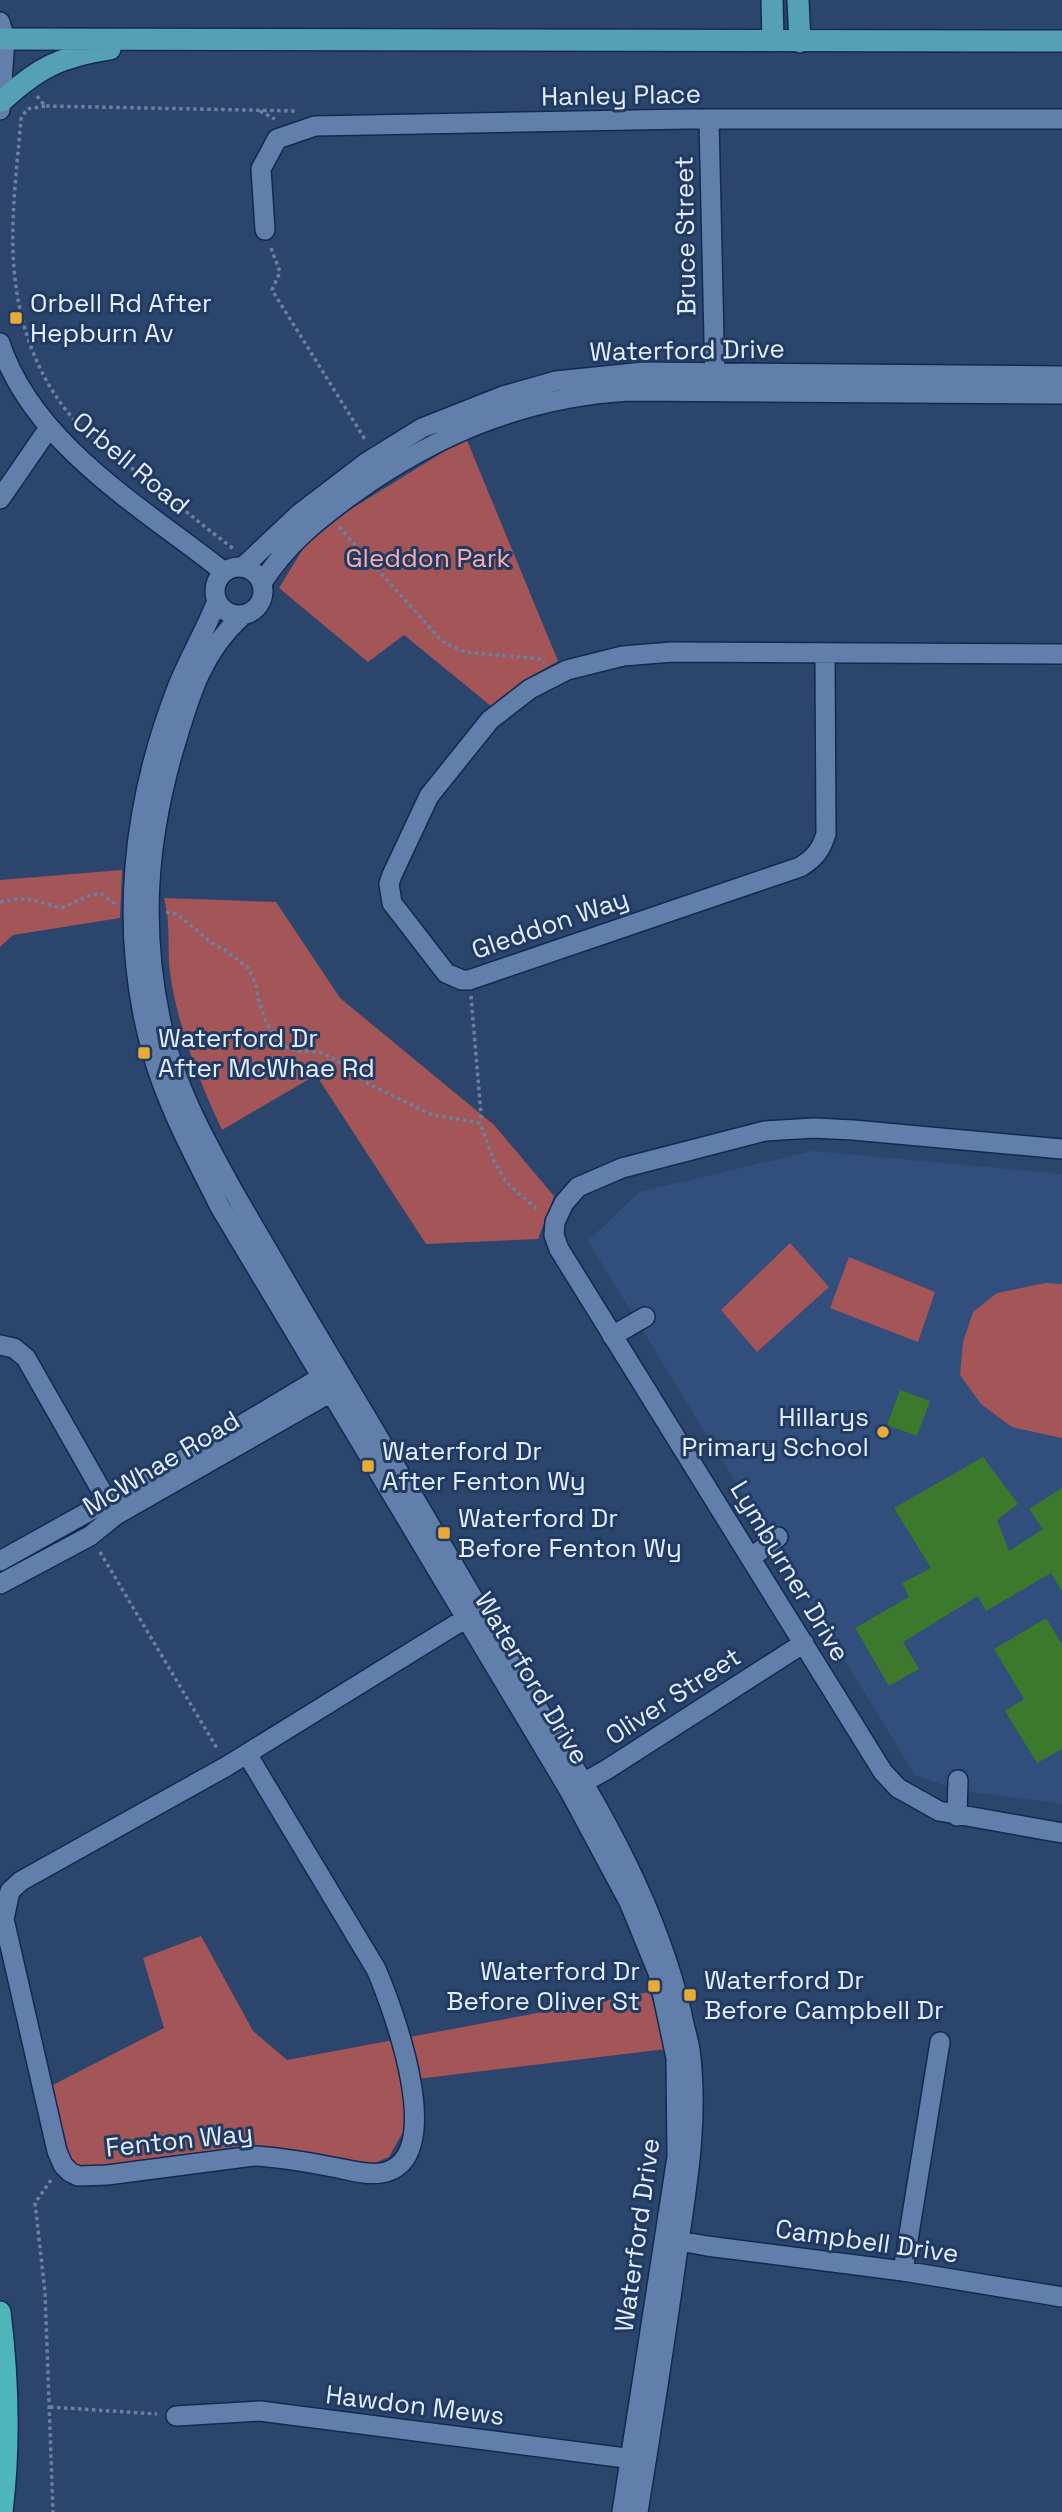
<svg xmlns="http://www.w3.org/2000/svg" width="1062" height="2512" viewBox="0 0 1062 2512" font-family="'Space Grotesk',sans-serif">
  <rect width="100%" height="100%" fill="#2c456d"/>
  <!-- built -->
  <path fill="#324e7d" d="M813 1151 1062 1174V1804L958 1790 915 1775 588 1241 639 1192Z"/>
  <!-- green -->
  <path fill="#a45557" d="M466 438 558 661 522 681 491 706 404 635 368 662 279 588 306 544 351 509Z
    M122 870 120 918 13 935 0 947V880Z
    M164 898 276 902 340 998 494 1125 554 1196 538 1239 426 1244 316 1075 222 1130C199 1080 178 1028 170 973 167 948 171 923 164 898Z
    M790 1243 829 1287 757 1352 721 1310Z
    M849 1257 935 1292 918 1342 830 1308Z
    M1046 1283 1062 1284V1438L1012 1427 981 1404 960 1375 963 1342 973 1312 997 1293Z
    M201 1936 253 2031 287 2060 650 1992 666 2049 400 2081 408 2123 389 2157 355 2171 250 2147 113 2164 70 2172 43 2090 164 2028 143 1958Z"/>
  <!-- building -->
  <path fill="#3c792c" d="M900 1390 930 1401 917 1436 887 1425Z
    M983 1457 1018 1504 997 1520 1009 1551 1043 1529 1029 1509 1062 1488V1591L1051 1573 986 1611 978 1596 903 1642 919 1669 889 1686 855 1628 909 1597 902 1583 931 1568 894 1508Z
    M1046 1618 1062 1645V1749L1037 1763 1005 1711 1024 1699 994 1649Z"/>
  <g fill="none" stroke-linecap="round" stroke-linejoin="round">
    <!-- minor casing -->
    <g stroke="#122a50" stroke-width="22">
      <path id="minor" d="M0 22 5 39 0 110
        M709 120 715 384
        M265 230 261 169 277 139 315 126 687 119H1062
        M0 343C33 445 145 509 224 572
        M0 499 49 428
        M215 591a24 24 0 1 1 48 0a24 24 0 1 1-48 0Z
        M243 567 299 514 367 462 422 428 503 396 556 381 644 372 1062 376
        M262 583C286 545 317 520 353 494 437 434 525 397 629 391L1062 394
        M217 601C205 631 189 658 177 688 132 804 118 931 152 1052 167 1106 195 1157 220 1207L569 1790 629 1902 658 1973 676 2058 677 2157 622 2512
        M242 616C200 654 189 699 173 752 147 843 141 928 161 1022 174 1086 208 1146 240 1203 264 1244 288 1285 312 1326 392 1459 470 1593 549 1727 605 1814 658 1912 682 2014 684 2026 688 2038 690 2050 699 2120 687 2186 677 2255 665 2341 652 2426 638 2512
        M825 653 826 834C821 850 815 858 800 867L469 980H462L446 973 392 903 389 884 392 875 429 796 490 720 530 689 567 670 623 656 672 652 1062 654
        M1062 1149 853 1130 814 1128 765 1131 622 1168 578 1187 564 1203 555 1222 554 1235 559 1249 883 1772 898 1788 939 1811 1062 1833
        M612 1336 645 1317
        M0 1345 14 1348 26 1358 113 1511
        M752 1557 778 1537
        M0 1561 208 1445 330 1372
        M0 1584 90 1536 116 1515 340 1387
        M247 1754 376 1969C392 2006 451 2162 381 2173 367 2175 352 2171 338 2168 310 2163 282 2157 253 2156L107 2175 78 2176 70 2172 63 2165 57 2151 4 1919 10 1891 21 1881 227 1766 476 1612
        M574 1788 606 1770 804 1643
        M957 1816 958 1780
        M669 2239 707 2246 903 2271 1062 2297
        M903 2271 940 2042
        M176 2416 260 2411 641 2460"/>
    </g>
    <!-- major casing -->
    <g stroke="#122a50" stroke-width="24">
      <path id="major" d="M772 0 773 41
        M798 0 800 42
        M0 39 1062 41
        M2 101C39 67 60 57 110 49"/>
    </g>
    <!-- highway casing -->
    <g stroke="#122a50" stroke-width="24">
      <path id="highway" d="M0 2312C8 2377 10 2446 2 2512"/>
    </g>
    <!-- path -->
    <path stroke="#6c809f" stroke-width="3.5" stroke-dasharray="3.5 3.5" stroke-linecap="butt" d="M37 96 45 106 297 111
      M45 106 27 109 21 119C17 168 10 219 14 268 18 319 34 369 66 410 87 438 119 458 146 479 175 502 204 527 234 549
      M260 111 275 119
      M271 248 280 272 272 290 366 441
      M339 527 443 642 465 652 541 659 544 663
      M0 902C32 895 32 901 61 908L91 895 102 894 115 904
      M166 912 177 914 212 943 225 950 248 968 256 984 258 999 266 1022 274 1035 285 1046 297 1051 320 1052 338 1061 369 1084 430 1114 480 1123 494 1161 507 1183 539 1211
      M471 996 481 1114 480 1123
      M100 1552 218 1750
      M51 2180 35 2203 45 2292 53 2512
      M927 2244 935 2258
      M50 2407 157 2414"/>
    <!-- minor -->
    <use href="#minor" stroke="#627eab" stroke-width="19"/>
    <!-- major -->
    <use href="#major" stroke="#56a0b5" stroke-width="21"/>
    <!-- highway -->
    <use href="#highway" stroke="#4eb6bb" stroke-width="21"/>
  </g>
  <!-- markers -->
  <g fill="#e8ab37" stroke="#213a62" stroke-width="2.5">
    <rect x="9" y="311" width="14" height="14" rx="3.5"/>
    <rect x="137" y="1046" width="14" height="14" rx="3.5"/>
    <circle cx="883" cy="1432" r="7"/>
    <rect x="361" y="1459" width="14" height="14" rx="3.5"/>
    <rect x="437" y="1526" width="14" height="14" rx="3.5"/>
    <rect x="647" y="1979" width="14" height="14" rx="3.5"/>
    <rect x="683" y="1988" width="14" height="14" rx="3.5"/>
  </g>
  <g text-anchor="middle" stroke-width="6" stroke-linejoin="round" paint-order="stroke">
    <!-- street labels -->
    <g font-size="26" fill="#e3edfc" stroke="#213a62">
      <text transform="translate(621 95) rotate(-1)" y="9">Hanley Place</text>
      <text transform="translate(685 236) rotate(-91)" y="9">Bruce Street</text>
      <text transform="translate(687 350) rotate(-1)" y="9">Waterford Drive</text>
      <text transform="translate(131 463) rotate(40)" y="9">Orbell Road</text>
      <text transform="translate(550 924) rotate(-19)" y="9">Gleddon Way</text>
      <text transform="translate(161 1463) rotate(-31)" y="9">McWhae Road</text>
      <text transform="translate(790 1571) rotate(59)" y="9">Lymburner Drive</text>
      <text transform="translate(532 1678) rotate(59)" y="9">Waterford Drive</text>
      <text transform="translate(673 1696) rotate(-33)" y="9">Oliver Street</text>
      <text transform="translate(179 2140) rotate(-6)" y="9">Fenton Way</text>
      <text transform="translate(637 2235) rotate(-82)" y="9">Waterford Drive</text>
      <text transform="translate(867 2241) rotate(8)" y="9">Campbell Drive</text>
      <text transform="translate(415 2405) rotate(7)" y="9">Hawdon Mews</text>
    </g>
    <!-- poi labels -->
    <g font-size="26" fill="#e3edfc" stroke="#213a62" text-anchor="start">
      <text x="30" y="312">Orbell Rd After<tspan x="30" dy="30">Hepburn Av</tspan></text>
      <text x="158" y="1047">Waterford Dr<tspan x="158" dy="30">After McWhae Rd</tspan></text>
      <text x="869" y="1426" text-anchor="end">Hillarys<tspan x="869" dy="30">Primary School</tspan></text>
      <text x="382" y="1460">Waterford Dr<tspan x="382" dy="30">After Fenton Wy</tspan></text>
      <text x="458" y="1527">Waterford Dr<tspan x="458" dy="30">Before Fenton Wy</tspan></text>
      <text x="640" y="1980" text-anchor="end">Waterford Dr<tspan x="640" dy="30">Before Oliver St</tspan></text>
      <text x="704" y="1989">Waterford Dr<tspan x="704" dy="30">Before Campbell Dr</tspan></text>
    </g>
    <!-- park labels -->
    <g font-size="26" fill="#faabaa" stroke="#213a62">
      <text x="428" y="567">Gleddon Park</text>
    </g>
  </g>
</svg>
